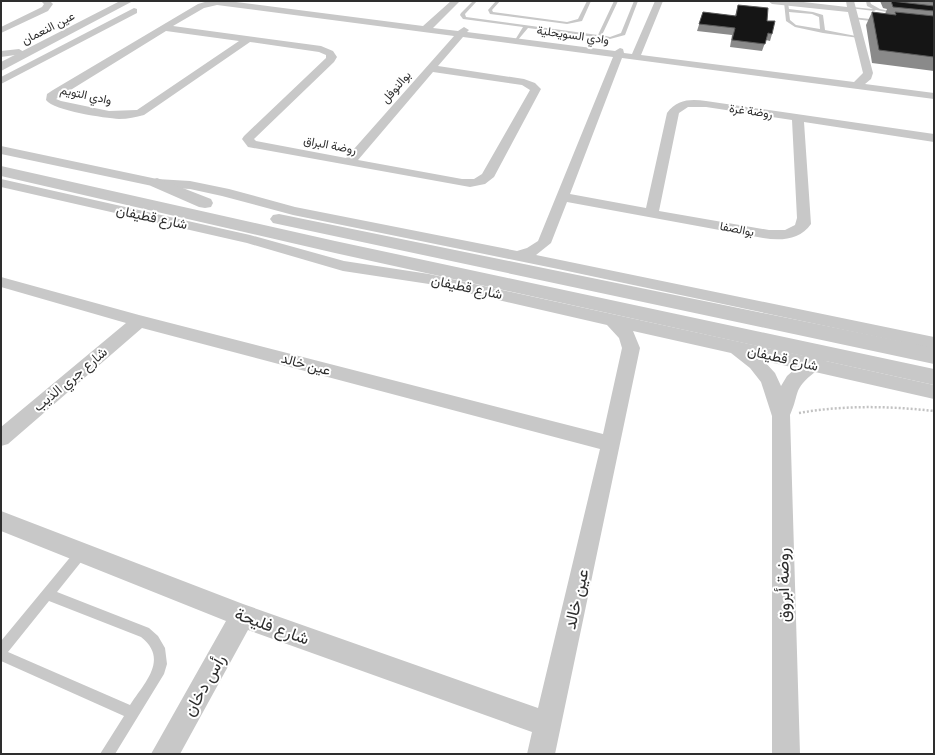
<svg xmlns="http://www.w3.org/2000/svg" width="935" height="755" viewBox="0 0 935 755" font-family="Cabin,Vazirmatn,sans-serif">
  <rect width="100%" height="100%" fill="#fff"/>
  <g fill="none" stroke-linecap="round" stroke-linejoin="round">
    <!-- path -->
    <path stroke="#c2c2c2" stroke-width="2.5" stroke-dasharray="2 2" stroke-linecap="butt" d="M799 413C844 405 889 406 934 411"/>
    <!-- service -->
    <path fill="#c8c8c8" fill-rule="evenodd" d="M473 1H477L465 14 466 17 598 35 614 1H618L602 35 610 37 621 33 634 1H638L625 35 610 39 528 28 517 41 515 40 523 27 463 19 460 15 461 13Z
      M496 1H500L492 10 493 12 567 22 578 19 587 1H591L582 21 567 24 490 14 488 10Z
      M866 1H870L871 4 880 9 899 13 897 14 876 10 874 11 850 8 852 7 873 9 867 6Z
      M784 2 788 3 789 9 813 12 823 15 825 30 861 37 859 38 823 33 795 27 786 21ZM789 12 812 14 819 17 820 29 796 25 790 20Z
      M852 17 879 20 881 21 879 22 854 19Z
      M81 548 85 549 87 553 85 557 57 592 149 628 158 636 165 648 167 664 164 674 115 754H100L124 716 1 661V641L77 549ZM49 601 141 637C169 659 145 682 130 705L8 652Z"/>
    <!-- minor -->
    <path fill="#c8c8c8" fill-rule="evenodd" d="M41 1H50L53 4 48 11 1 33V27L42 7 44 4Z
      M204 1H228L423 26 451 1H460L433 28 458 31 464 27 469 30 467 32 615 51 620 48 623 49 624 53 632 54 655 1H663L641 55 854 82 863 73 848 12 772 4 768 1H795L847 7 846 1H854L873 73 871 79 865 84 934 93V99L622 58 570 194 646 208 667 113C677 99 691 99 706 101L934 134V142L804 122 811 224C800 240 781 241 763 238L567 202 551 243 536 255 934 337V349L558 269 293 215 222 196 190 189 157 187 1 154V146L157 179 190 181 229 189 295 207 517 251 527 248 538 241 613 57 463 37 438 66 524 79 535 83 541 89 494 177 485 184 470 187 248 147 242 139 244 136 326 58V55L319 52 250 42 144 115C136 117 128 119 119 119 105 118 54 111 46 100L47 94 53 90 198 4 205 2ZM217 5 454 36 346 158 256 141 254 139 334 62 337 57 333 51 321 46 173 26 204 8ZM166 31 239 41 137 110 109 111 61 101 56 99ZM433 72 522 85 530 90 482 174 474 179H462L358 160ZM688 107H706L792 120 797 218 795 225 785 230H769L659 211 679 113Z
      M134 8 137 9V13L1 84V77Z
      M19 49 24 52 22 54 1 57V51Z
      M1 179 250 235 344 261 429 274 809 357 818 353 824 355 826 361 934 385V399L815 372C792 390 800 393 790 415L800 754H772V416L761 382 750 368 731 353 633 331 640 348 555 754H527L532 732 248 630 180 754H151L226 621 1 531V511L243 604 538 708 600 449 142 328 8 444 1 446V427L126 323 1 287V277L139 315 603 434 622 348 619 338 607 325 429 284 343 271 247 243 1 187ZM764 361 796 368 787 376 781 386 775 373Z"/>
    <!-- tertiary -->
    <path fill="#c8c8c8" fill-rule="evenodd" d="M120 1H133L1 71V62Z
      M1 166 335 241 934 369V385L335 253 1 176Z
      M157 178 211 199 213 203 211 207 205 208 199 207 151 186 149 183 151 180Z
      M279 214 934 348V364L273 223 270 219 273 215Z"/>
  </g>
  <!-- wall -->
  <path fill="#8a8a8a" d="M880 1H934V71L872 63 866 25 872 12 885 14 887 9 883 8Z
    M738 5 767 21 772 34 770 41 766 40 762 51 730 47 732 35 697 31 703 12 735 16Z"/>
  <!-- building -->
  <path fill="#151515" stroke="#5b5b5b" d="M891 1 934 6V11L893 7Z
    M923 1H934V2Z
    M738 5 768 8 767 21H775L772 34 768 33 765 44 732 40 735 28 699 24 703 12 736 16Z
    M872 12 896 15 895 12 934 16V57L879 50Z"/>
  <g text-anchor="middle" stroke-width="4" stroke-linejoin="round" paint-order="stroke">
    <!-- far-street labels -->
    <g font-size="12" fill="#2e2e2e" stroke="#fff">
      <text transform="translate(48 28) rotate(-27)" y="4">عين النعمان</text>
      <text transform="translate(573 35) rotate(8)" y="4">وادي السويحلية</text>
      <text transform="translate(396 87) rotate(-49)" y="4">بوالنوفل</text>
      <text transform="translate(86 95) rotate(12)" y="4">وادي التويم</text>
      <text transform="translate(751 111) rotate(8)" y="4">روضة غرة</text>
      <text transform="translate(330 145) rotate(11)" y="4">روضة البراق</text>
      <text transform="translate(737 229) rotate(11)" y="4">بوالصفا</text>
    </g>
    <!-- street labels -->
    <g font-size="14" fill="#2e2e2e" stroke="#fff">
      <text transform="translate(152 217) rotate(12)" y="5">شارع قطيفان</text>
      <text transform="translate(467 287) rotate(12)" y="5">شارع قطيفان</text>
      <text transform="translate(783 358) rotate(13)" y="5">شارع قطيفان</text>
      <text transform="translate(306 364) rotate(15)" y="5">عين خالد</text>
      <text transform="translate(70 379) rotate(-40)" y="5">شارع جري الذيب</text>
    </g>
    <!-- near-street labels -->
    <g font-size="17" fill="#2e2e2e" stroke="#fff">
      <text transform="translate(783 585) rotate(-91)" y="6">روضة أبروق</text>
      <text transform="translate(576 599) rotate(-77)" y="6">عين خالد</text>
      <text transform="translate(272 626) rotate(20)" y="6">شارع فليحة</text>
      <text transform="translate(204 685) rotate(-60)" y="6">رأس دخان</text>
    </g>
  </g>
  <!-- border -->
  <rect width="935" height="755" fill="none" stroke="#2e2e2e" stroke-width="4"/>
</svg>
